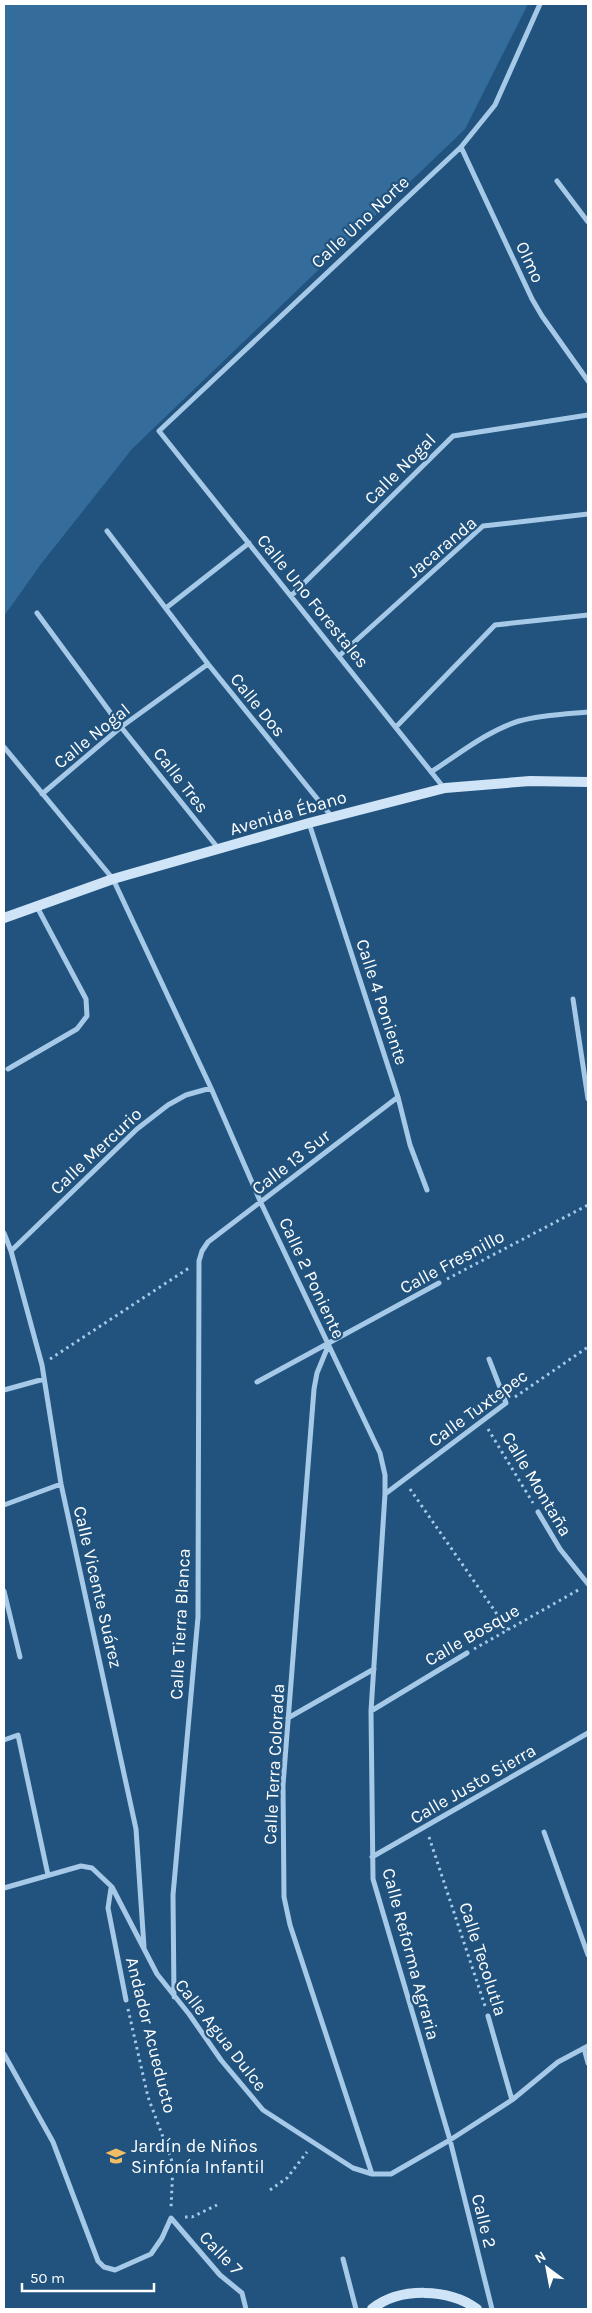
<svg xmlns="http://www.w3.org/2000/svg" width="592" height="2313" viewBox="0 0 592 2313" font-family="Karla,sans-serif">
  <rect width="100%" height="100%" fill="#21537e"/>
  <!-- green -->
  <path fill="#346d9c" d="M4 4H528L465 129 132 449 41 564 4 616Z"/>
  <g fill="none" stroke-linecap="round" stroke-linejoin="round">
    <!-- path -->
    <path stroke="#a5c9e7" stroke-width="3" stroke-dasharray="2.5 4" stroke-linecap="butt" d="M447 1279 588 1205
      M50 1359 189 1268
      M515 1397 588 1347
      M488 1429 533 1503
      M410 1489 508 1630
      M474 1649 580 1589
      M429 1837 485 2006
      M128 2009 148 2097 173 2164 171 2208
      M270 2190 287 2178 307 2152
      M185 2217H192L217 2205"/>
    <!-- street -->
    <path stroke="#a5c9e7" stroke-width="5" d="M461 147 532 299 542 316 588 381
      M557 181 588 222
      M107 531 208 664 332 817
      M291 596 453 436 588 415
      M166 608 249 543
      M37 613 121 727 218 848
      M339 656 483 526 588 514
      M396 727 495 625 588 615
      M4 747 113 879 211 1088 261 1203 380 1453 385 1475V1494L371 1711 373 1879 450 2140 492 2309
      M431 772C459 754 487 731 519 721 541 715 565 714 588 712
      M444 788 159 431 461 147 495 105 540 4
      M42 794 121 727 208 664
      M309 823 398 1097 410 1145 427 1190
      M573 999 588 1099
      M8 1069 77 1029 87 1016 86 999 36 905
      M4 1233 11 1251 42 1365 61 1484 136 1829 144 1947
      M11 1251 137 1129 168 1105 186 1095 211 1088
      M329 1344 317 1373 314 1389 283 1785 284 1897 290 1925 372 2174
      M257 1382 439 1283
      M4 1390 44 1379
      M385 1494 506 1403 489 1359
      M4 1505 61 1484
      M538 1512 560 1549 588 1584
      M4 1591 20 1657
      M371 1711 467 1653
      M288 1718 374 1669
      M4 1740 18 1735 48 1875
      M544 1832 588 1955
      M372 1857 588 1733
      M4 1888 81 1866 92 1868 112 1887 157 1974 189 2014 221 2060 263 2110 353 2168 372 2174H391L450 2140 512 2100 558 2062 588 2046
      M111 1888 108 1908 126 2000
      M174 1997 173 1895 198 1617 199 1261 202 1251 208 1242 398 1097
      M488 2016 512 2100
      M584 2048 588 2063
      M4 2054 53 2142 98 2261 104 2267 115 2270 151 2254 162 2238 171 2218 220 2275 242 2293 246 2309
      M343 2259 356 2309"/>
    <!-- secondary -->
    <path stroke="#cfe4f6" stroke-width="10" d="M4 918 113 879 309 823 445 788 530 781 588 782
      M372 2309C399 2287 449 2288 477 2309"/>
  </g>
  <!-- icons -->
  <defs>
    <g id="school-bare" transform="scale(1.5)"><path d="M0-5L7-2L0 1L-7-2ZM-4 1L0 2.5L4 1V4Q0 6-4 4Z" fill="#f3bd66" stroke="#21537e" stroke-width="2.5" paint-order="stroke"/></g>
  </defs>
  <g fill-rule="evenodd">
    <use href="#school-bare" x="116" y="2156"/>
  </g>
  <g text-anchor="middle" stroke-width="4.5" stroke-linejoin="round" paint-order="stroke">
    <!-- street labels -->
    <g font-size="18" fill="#fff" stroke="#21537e">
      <text transform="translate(360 222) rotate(-43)" y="6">Calle Uno Norte</text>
      <text transform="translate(530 262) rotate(65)" y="6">Olmo</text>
      <text transform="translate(400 469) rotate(-45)" y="6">Calle Nogal</text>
      <text transform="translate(442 547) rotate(-40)" y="6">Jacaranda</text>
      <text transform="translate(313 601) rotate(51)" y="6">Calle Uno Forestales</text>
      <text transform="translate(258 705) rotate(51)" y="6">Calle Dos</text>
      <text transform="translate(92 736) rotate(-39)" y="6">Calle Nogal</text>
      <text transform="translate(181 780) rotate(52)" y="6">Calle Tres</text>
      <text transform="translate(288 813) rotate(-16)" y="6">Avenida Ébano</text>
      <text transform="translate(382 1002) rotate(72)" y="6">Calle 4 Poniente</text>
      <text transform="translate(96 1151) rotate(-43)" y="6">Calle Mercurio</text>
      <text transform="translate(291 1162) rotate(-38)" y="6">Calle 13 Sur</text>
      <text transform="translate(452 1262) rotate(-28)" y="6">Calle Fresnillo</text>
      <text transform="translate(312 1278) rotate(65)" y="6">Calle 2 Poniente</text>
      <text transform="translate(478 1408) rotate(-36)" y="6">Calle Tuxtepec</text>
      <text transform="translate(537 1484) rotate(59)" y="6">Calle Montaña</text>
      <text transform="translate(98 1587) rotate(77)" y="6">Calle Vicente Suárez</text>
      <text transform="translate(180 1624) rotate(-87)" y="6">Calle Tierra Blanca</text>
      <text transform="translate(472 1635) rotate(-30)" y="6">Calle Bosque</text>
      <text transform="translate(274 1764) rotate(-87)" y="6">Calle Terra Colorada</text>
      <text transform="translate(473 1784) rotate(-30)" y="6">Calle Justo Sierra</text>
      <text transform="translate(411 1954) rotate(75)" y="6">Calle Reforma Agraria</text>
      <text transform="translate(483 1959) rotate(72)" y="6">Calle Tecolutla</text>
      <text transform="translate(151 2035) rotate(76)" y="6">Andador Acueducto</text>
      <text transform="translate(221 2035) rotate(52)" y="6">Calle Agua Dulce</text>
      <text transform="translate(484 2221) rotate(76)" y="6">Calle 2</text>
      <text transform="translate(221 2253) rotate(46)" y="6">Calle 7</text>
    </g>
    <!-- poi labels -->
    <g font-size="18" fill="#fff" stroke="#21537e" text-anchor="start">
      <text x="131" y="2152">Jardín de Niños<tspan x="131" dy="21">Sinfonía Infantil</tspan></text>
    </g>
  </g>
  <!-- border -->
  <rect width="592" height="2313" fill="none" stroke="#ffffff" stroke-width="10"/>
  <!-- north arrow -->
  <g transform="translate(547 2268) rotate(328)" stroke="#21537e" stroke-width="4" paint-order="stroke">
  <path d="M0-4L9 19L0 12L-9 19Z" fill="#ffffff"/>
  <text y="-8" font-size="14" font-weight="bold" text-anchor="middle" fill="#ffffff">N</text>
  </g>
  <!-- scale -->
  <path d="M22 2283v8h132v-8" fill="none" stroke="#ffffff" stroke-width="2.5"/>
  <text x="30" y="2283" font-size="15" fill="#ffffff" stroke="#21537e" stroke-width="4" paint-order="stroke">50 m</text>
</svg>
